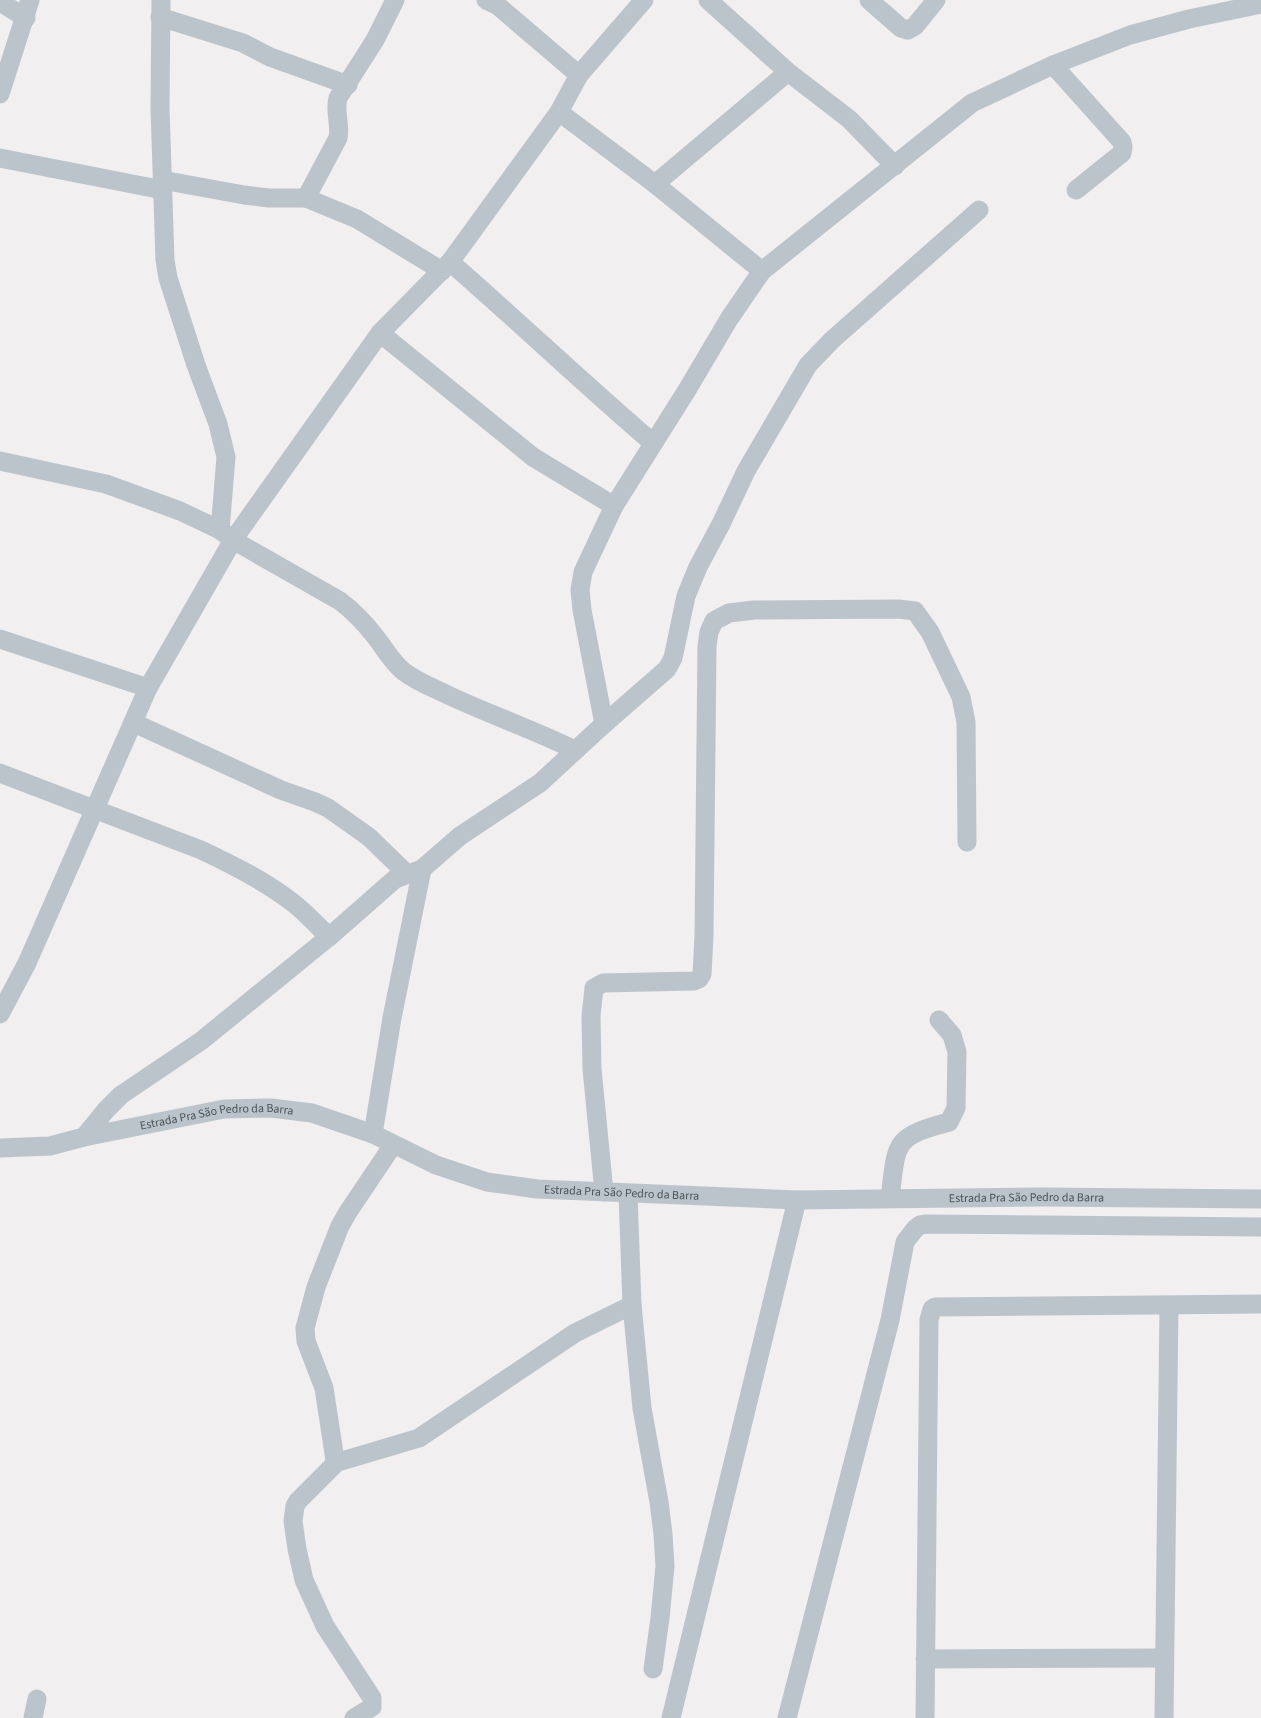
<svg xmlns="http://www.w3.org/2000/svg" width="1261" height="1718" viewBox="0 0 1261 1718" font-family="'Source Sans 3',sans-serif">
  <rect width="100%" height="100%" fill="#f1efef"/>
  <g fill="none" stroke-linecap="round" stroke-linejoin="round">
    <!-- minor -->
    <g stroke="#bbc4cb" stroke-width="19">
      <path d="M161 0 160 108 165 260 168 278 196 365 218 424 226 457 220 530"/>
      <path d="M486 0 497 5 579 75"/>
      <path d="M708 0 788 72 849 119 895 166"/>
      <path d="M869 0 901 28 908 30 915 26 936 0"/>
      <path d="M0 2 26 18"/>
      <path d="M160 17 243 43 270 57 348 85"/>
      <path d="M1053 65 1122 142 1123 147 1122 153 1076 190"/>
      <path d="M0 94 30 0"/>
      <path d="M559 112 655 184 762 271"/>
      <path d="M0 158 163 190"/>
      <path d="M162 180 244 195 269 198H306L357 219 442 271"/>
      <path d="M655 184 788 72"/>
      <path d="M306 198 338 138C341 124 334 112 338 98L375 40 395 0"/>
      <path d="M450 262C518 321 584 384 653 443"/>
      <path d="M380 333 533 457 614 506"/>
      <path d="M0 461 106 484 180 511 220 530 233 540 340 601C353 611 364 622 374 635 384 647 391 661 403 671 417 682 434 688 450 696 491 715 534 730 575 750"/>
      <path d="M0 639 148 688"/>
      <path d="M134 723 281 790 315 802 328 808 369 837 406 873"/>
      <path d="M604 724 582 610 580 590 583 572 614 506 687 390 729 319 762 271 972 103 1053 65 1130 35 1189 19 1261 4"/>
      <path d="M0 773 201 850C233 865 265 881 292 902 305 912 317 925 329 937"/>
      <path d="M0 1014 27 963 148 688 233 540 380 333 450 262 559 112 579 75 644 0"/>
      <path d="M373 1134 392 1018 422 869"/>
      <path d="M84 1137 106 1110 121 1095 201 1041 329 937 395 879 422 869 460 836 540 783 604 724 667 669 673 658 686 596 698 567 721 524 746 471 808 365 832 340 979 210"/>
      <path id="s1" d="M0 1148 50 1146 84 1137 224 1109 271 1108 312 1113 373 1134 436 1165 487 1182 537 1189 797 1200 1043 1197 1261 1199"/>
      <path d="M604 1192 592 1069 591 1016 594 988 603 983 694 981 699 979 702 974 704 936 707 646 709 632 714 621 729 613 754 610 898 609 915 611 930 632 961 697 966 722 967 842"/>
      <path d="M628 1194 632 1305 642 1408 659 1502 663 1534 665 1566 660 1618 653 1669"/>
      <path d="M890 1198C897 1143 892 1137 949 1122L956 1108 957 1052 952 1035 939 1020"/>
      <path d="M335 1463 419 1438 575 1333 632 1305"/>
      <path d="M925 1659 1164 1658"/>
      <path d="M33 1718 37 1699"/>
      <path d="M354 1718 372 1707V1698L325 1626 304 1580 297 1549 293 1521 295 1506 298 1501 333 1466 335 1460 324 1388 306 1341 305 1328 316 1287 340 1226 348 1212 393 1145"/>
      <path d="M671 1718 797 1200"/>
      <path d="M787 1718 890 1320 905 1242 915 1229 920 1225 927 1224 1261 1227"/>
      <path d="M925 1718 929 1320 932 1309 935 1307 1261 1304"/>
      <path d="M1164 1718 1169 1305"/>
    </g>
  </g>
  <g text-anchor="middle" stroke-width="4.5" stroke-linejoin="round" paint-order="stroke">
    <!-- street labels -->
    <g font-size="12" fill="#48535b" stroke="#fff">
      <text dy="4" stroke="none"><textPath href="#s1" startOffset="220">Estrada Pra São Pedro da Barra</textPath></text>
      <text dy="4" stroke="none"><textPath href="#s1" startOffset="640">Estrada Pra São Pedro da Barra</textPath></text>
      <text dy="4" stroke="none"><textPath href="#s1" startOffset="1045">Estrada Pra São Pedro da Barra</textPath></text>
    </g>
  </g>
</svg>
